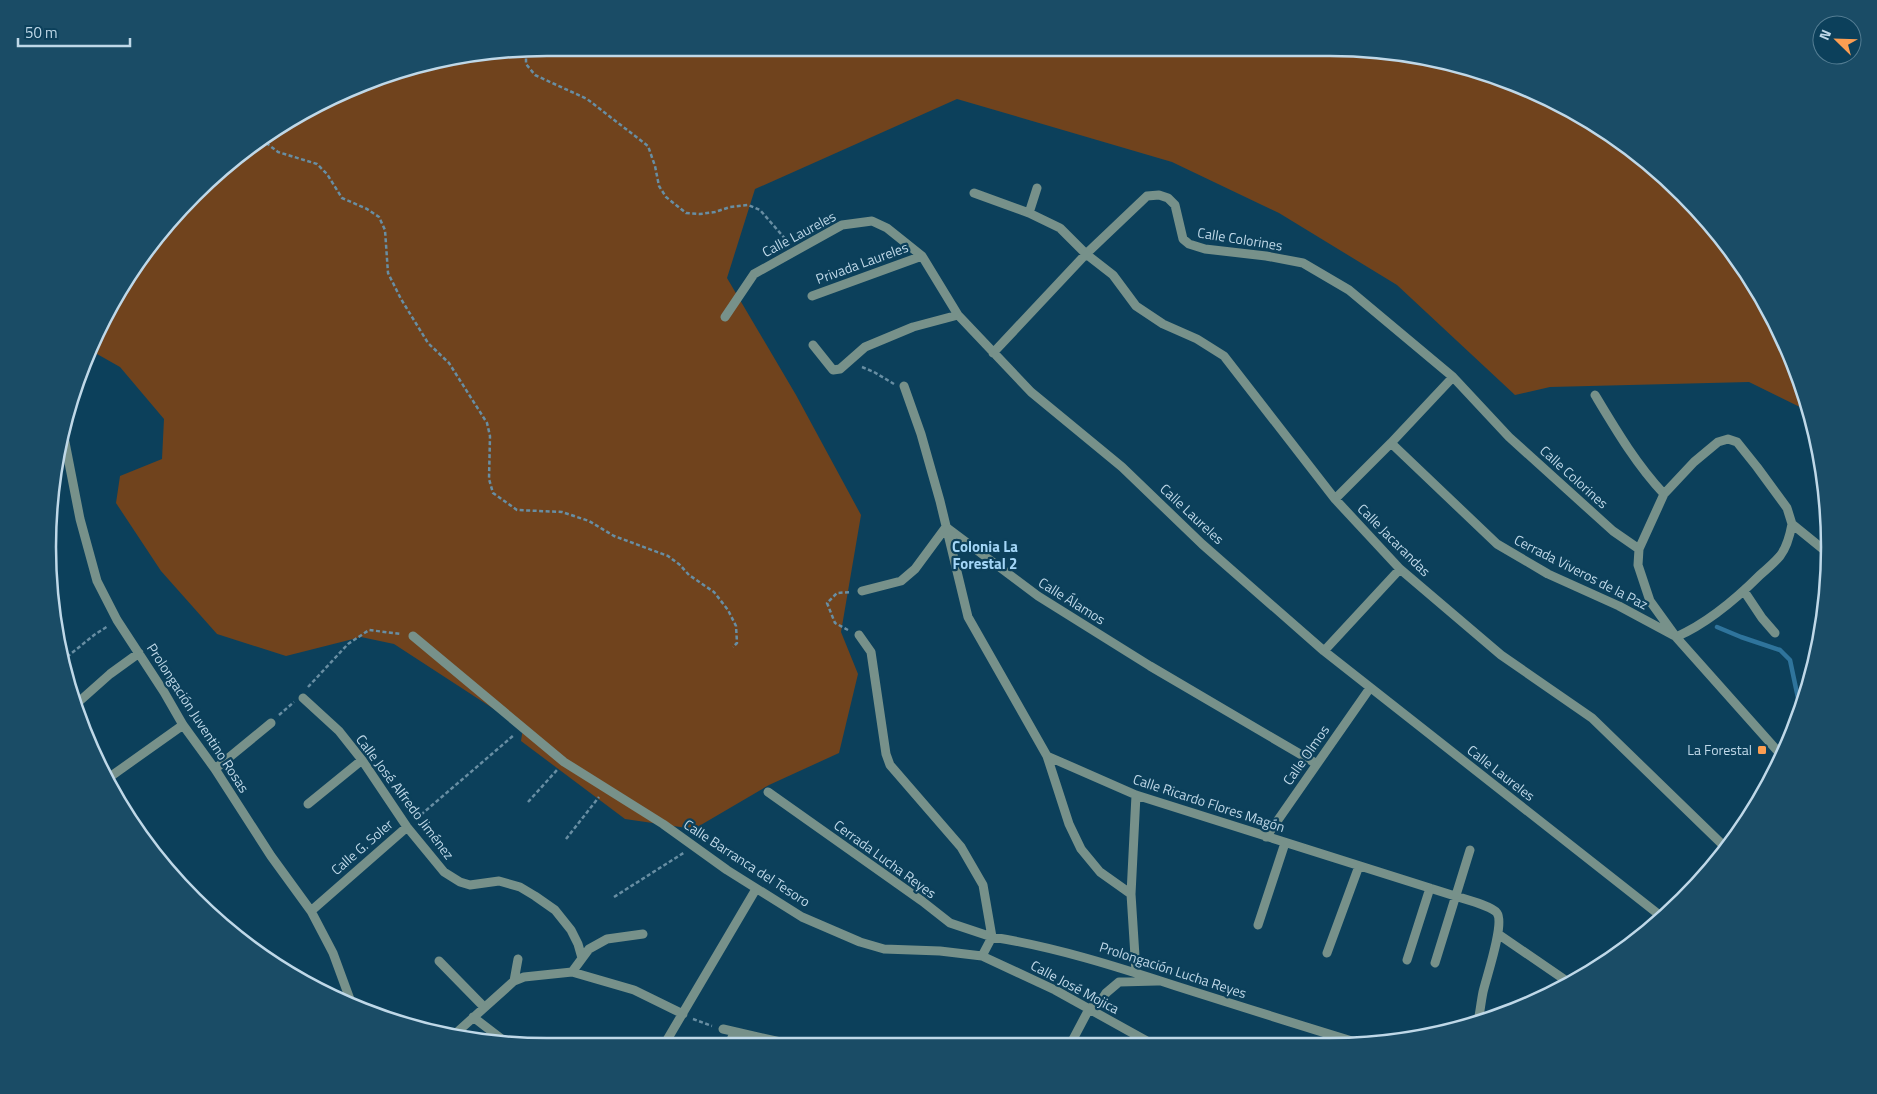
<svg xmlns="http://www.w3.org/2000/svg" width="1877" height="1094" viewBox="0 0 1877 1094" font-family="'Titillium Web',sans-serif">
  <rect width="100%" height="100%" fill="#0c405b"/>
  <!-- green -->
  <path fill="#70431d" d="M1363 49 1490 74 1607 132 1683 194 1745 269 1791 356 1808 411 1749 382 1550 387 1515 395 1397 285 1279 213 1172 162 957 99 755 189 727 278 796 395 861 515 841 632 858 674 839 753 769 785 694 829 625 819 521 741 523 728 394 644 361 637 286 656 217 634 161 571 116 503 120 476 162 459 164 419 120 367 90 350 99 326 132 269 194 194 243 151 326 99 387 74 482 52Z"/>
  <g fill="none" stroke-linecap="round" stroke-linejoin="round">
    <!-- stream -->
    <path stroke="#2f749c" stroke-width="4.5" d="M1717 627 1741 637 1780 650 1790 660 1798 698 1802 703"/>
    <!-- path -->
    <path stroke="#688ea3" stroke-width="2.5" stroke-dasharray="4 2.5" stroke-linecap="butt" d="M526 52V64L535 75 587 99 648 146 655 166 659 186 666 197 686 213 700 214 715 212 730 207 748 205 760 210 788 242
      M261 139 278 152 317 164 327 174 342 198 367 209 379 217 385 230 388 273 401 299 428 343 449 363 487 423 490 436 489 479 493 493 517 510 562 512 589 521 614 536 668 556 680 565 689 575 714 592 728 610 736 626 737 643 733 647
      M862 367 874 372 894 384
      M848 630 835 623 827 603 837 593 851 592
      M62 661 94 635 108 626
      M308 687 348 644 369 630 401 634
      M279 715 294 702
      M528 802 557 770
      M416 819 514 735
      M566 839 599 797
      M614 897 685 852
      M693 1019 712 1026"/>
    <!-- minor -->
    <path stroke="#77918a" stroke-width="9" d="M974 193 1029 213 1060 228 1086 254 1113 275 1136 306 1163 324 1197 339 1224 356 1335 499 1400 569 1501 655 1592 718 1726 848
      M1029 213 1037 188
      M812 296 922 256
      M725 317 754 274 842 225 872 221 887 228 922 256 958 315 1031 392 1122 467 1202 544 1324 651 1662 917
      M813 345 833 370 840 369 865 347 913 327 958 315
      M993 353 1086 254 1147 196 1159 195 1168 198 1175 205 1183 239 1189 244 1205 249 1266 256 1303 263 1349 290 1453 377 1509 437 1613 531 1639 549
      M904 386 921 434 940 501 968 617 1047 756 1069 824 1081 849 1100 872 1131 894
      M1595 395C1616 430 1636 464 1664 494
      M63 432 80 519 97 581 117 620 164 692 183 725 215 769 271 856 311 911 333 953 351 1002
      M1391 443 1497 544 1548 574 1619 606 1673 635
      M1335 499 1391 443 1453 377
      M946 527 1038 596 1150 666 1317 764
      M862 591 901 581 915 569 946 527
      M1744 591 1762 618 1775 633
      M413 636 564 762 663 824 727 870 802 917 860 942 884 949 940 951 982 956 1055 990 1154 1045
      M1676 637C1708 623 1735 600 1760 575 1767 569 1774 563 1780 556 1787 547 1790 535 1792 524
      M1324 651 1400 569
      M303 698 339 731 362 760 407 827 444 872 460 882 470 885 499 881 520 887 535 896 555 910 571 930 578 944 582 958
      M74 706 110 674 139 653
      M1047 756 1136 795 1455 896C1464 899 1492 906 1497 913 1505 924 1486 978 1483 992 1481 1002 1480 1012 1478 1022
      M1782 756 1676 637 1650 601 1638 565 1639 549 1664 494 1694 462 1718 442 1728 439 1737 442 1757 467 1787 508 1792 524 1829 554
      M215 769 271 723
      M107 779 183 725
      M768 792 922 901 950 923 992 937 983 885 961 847 890 765 886 754 871 652 859 635
      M1136 795 1131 894 1136 972
      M308 804 362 760
      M1266 837 1370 688
      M311 911 407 827
      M1258 925 1285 843
      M1498 934 1571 984
      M1327 953 1359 866
      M982 956 992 937C1055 947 1115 966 1176 986 1239 1006 1302 1026 1365 1045
      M1407 960 1430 888
      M439 961 484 1007
      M1435 963 1470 850
      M572 972 589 949 607 939 643 934
      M514 981 518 959
      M473 1017 508 1044
      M723 1029 794 1045
      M455 1034 514 981 524 977 572 972 634 990 683 1014
      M664 1045 756 889
      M729 1045 734 1032
      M1070 1045 1089 1009 1101 1001 1106 993 1119 982 1157 981"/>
  </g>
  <!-- markers -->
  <rect fill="#fc9e52" stroke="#0c405b" stroke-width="2" x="1757" y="745" width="10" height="10" rx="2.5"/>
  <g text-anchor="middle" stroke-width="4.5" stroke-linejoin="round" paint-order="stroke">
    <!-- street labels -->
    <g font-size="14" fill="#bfd8e8" stroke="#0c405b">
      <text transform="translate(799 234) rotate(-28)" y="5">Calle Laureles</text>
      <text transform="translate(1240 239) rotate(9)" y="5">Calle Colorines</text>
      <text transform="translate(862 263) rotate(-20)" y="5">Privada Laureles</text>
      <text transform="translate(1574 477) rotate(42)" y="5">Calle Colorines</text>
      <text transform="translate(1192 514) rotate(43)" y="5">Calle Laureles</text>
      <text transform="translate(1394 540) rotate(45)" y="5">Calle Jacarandas</text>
      <text transform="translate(1581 572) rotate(27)" y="5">Cerrada Viveros de la Paz</text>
      <text transform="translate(1072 601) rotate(32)" y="5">Calle Álamos</text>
      <text transform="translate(198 718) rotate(57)" y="5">Prolongación Juventino Rosas</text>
      <text transform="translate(1306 755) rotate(-55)" y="5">Calle Olmos</text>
      <text transform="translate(1501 773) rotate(38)" y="5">Calle Laureles</text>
      <text transform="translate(405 797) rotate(53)" y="5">Calle José Alfredo Jiménez</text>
      <text transform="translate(1209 803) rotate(18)" y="5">Calle Ricardo Flores Magón</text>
      <text transform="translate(362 847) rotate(-41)" y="5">Calle G. Soler</text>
      <text transform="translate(885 859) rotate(36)" y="5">Cerrada Lucha Reyes</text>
      <text transform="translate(747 863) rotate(33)" y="5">Calle Barranca del Tesoro</text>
      <text transform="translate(1173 970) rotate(18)" y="5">Prolongación Lucha Reyes</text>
      <text transform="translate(1075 987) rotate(28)" y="5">Calle José Mojica</text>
    </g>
    <!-- poi labels -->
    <g font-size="14" fill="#bfd8e8" stroke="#0c405b" text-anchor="end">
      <text x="1752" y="755">La Forestal</text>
    </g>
    <!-- neighbourhood labels -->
    <g font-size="15" font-weight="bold" fill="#a3d6f7" stroke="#0c405b">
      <text x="985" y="552">Colonia La<tspan x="985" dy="17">Forestal 2</tspan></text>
    </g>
  </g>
  <!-- crop -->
  <path d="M0 0H1877V1094H0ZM547 56H1330A491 491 0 0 1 1821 547V547A491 491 0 0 1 1330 1038H547A491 491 0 0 1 56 547V547A491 491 0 0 1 547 56Z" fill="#1a4c66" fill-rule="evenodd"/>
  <path fill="none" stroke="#bfd8e8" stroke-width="2.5" d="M547 56H1330A491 491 0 0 1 1821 547V547A491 491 0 0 1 1330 1038H547A491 491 0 0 1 56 547V547A491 491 0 0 1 547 56Z"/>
  <!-- north arrow -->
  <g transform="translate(1837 40) rotate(293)"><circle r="24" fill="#0c405b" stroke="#547d93"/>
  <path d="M0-4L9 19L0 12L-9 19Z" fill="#fc9e52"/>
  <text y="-8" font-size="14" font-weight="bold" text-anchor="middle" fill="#bfd8e8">N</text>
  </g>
  <!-- scale -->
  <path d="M18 38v8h112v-8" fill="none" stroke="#bfd8e8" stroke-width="2.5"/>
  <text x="25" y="38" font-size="15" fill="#bfd8e8" stroke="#0c405b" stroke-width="4" paint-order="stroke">50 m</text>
</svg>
